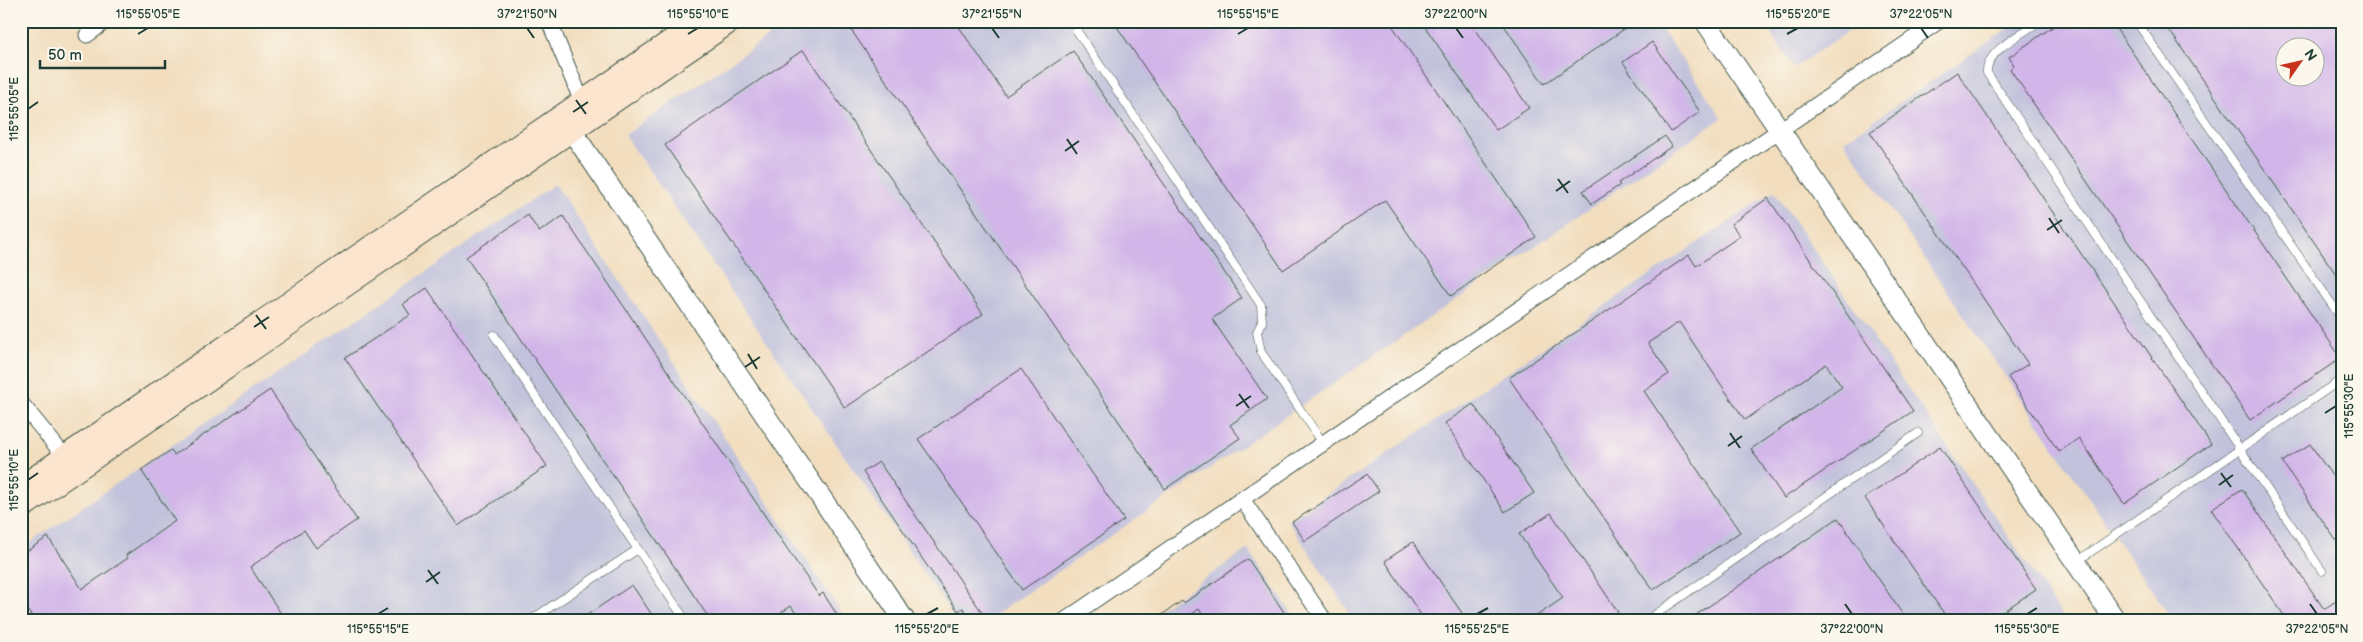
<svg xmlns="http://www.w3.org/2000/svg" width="2363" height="642" viewBox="0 0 2363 642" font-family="'Balsamiq Sans',sans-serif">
  <rect width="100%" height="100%" fill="#fbf7ec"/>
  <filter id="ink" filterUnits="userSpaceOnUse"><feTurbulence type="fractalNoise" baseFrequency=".02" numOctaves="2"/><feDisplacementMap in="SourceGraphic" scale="10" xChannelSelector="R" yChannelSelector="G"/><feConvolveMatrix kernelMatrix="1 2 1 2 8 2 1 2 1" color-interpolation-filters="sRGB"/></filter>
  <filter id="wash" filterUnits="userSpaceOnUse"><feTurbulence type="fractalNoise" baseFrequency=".0096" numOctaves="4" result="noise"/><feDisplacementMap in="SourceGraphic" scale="20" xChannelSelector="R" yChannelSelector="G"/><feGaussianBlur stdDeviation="1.12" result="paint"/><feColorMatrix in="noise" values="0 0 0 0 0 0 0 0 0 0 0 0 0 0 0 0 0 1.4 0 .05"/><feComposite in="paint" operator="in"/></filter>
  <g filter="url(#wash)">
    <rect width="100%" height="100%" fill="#f2debf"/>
    <!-- industrial -->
    <path fill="#c2c2dc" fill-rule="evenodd" d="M791 21H1656L1722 118 986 621H957L625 135Z
      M1762 21H1863L1794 68Z
      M2019 21H2342V621H2173L1844 141ZM2286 48H2316V78H2286Z
      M555 184 847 621H21V549Z
      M1774 191 2066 621H1355L1288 521Z
      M1248 549 1297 621H1143Z"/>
    <g id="blocks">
      <!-- building -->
      <path fill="#d2b5e9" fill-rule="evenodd" d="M845 21H955L1006 96 1073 51 1242 298 1212 319 1267 399 1230 425 1240 438 1165 489Z
        M1113 21H1389L1536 237 1451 296 1385 200 1283 270Z
        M1421 21H1470L1529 108 1496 130Z
        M1501 21H1636L1544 84Z
        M2061 21H2111L2341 358 2250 420 2010 69 2014 65 2009 57Z
        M2163 21H2342V283ZM2286 48H2316V78H2286Z
        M1652 42 1700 112 1671 132 1623 62Z
        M803 50 983 314 845 408 665 145Z
        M1957 72 2211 444 2124 504 2079 438 2059 452 2008 377 2028 364 1870 132Z
        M1665 136 1672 146 1618 183 1620 185 1592 204 1583 191Z
        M1768 198 1913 411 1784 498 1751 449 1842 387 1826 364 1745 420 1679 322 1648 343 1669 374 1644 391 1740 532 1653 590 1509 378 1689 255 1696 266 1740 236 1731 224Z
        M528 215 539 232 563 216 819 596 823 593 841 621H801L791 606 769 621H711L466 257Z
        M427 288 547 466 458 526 345 358 410 315 403 304Z
        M1021 369 1124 520 1022 590 918 439Z
        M270 390 357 520 316 548 304 530 250 567 286 621H35L21 601V555L48 537 82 589 128 558 126 555 175 521 141 470 171 450 174 455Z
        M1473 404 1534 493 1505 512 1445 423Z
        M2310 444 2342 490V549L2282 462Z
        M1940 447 2036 589 1989 621H1949L1865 498Z
        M879 462 988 621H972L963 608 958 611 863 472Z
        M1367 474 1379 491 1305 541 1292 522Z
        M2242 489 2324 609 2342 597V621H2288L2211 509Z
        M1551 513 1618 612 1605 621H1529L1563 598 1519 534Z
        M1838 518 1907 621H1687L1746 581Z
        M1413 542 1464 616 1457 621H1425L1385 561Z
        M1248 559 1290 621H1206L1199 609 1182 621H1153L1182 601 1184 603Z
        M632 585 656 621H578Z"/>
    </g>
  </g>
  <g filter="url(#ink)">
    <use href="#blocks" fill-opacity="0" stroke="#3f5549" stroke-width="1"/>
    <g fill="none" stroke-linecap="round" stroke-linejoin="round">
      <!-- service casing -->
      <g stroke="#3f5549" stroke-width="9">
        <path id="service" d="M2040 21C2023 33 1985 51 1987 73L2322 571
          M2136 21 2342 319
          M1077 31 1261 305 1262 322 1257 332 1261 352 1323 443
          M494 335 686 621
          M2076 562 2342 379
          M529 621 638 549
          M1646 621 1918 433"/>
      </g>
      <!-- minor casing -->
      <g stroke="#3f5549" stroke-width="17">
        <path id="minor" d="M549 21 582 102
          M87 35 106 21
          M21 403 65 457
          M1242 499 1325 621
          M1064 621 1939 21"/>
      </g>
      <!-- tertiary casing -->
      <g stroke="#3f5549" stroke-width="22">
        <path id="tertiary" d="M1705 21 2116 621
          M563 118 905 621"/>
      </g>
      <!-- secondary casing -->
      <g stroke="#3f5549" stroke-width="24">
        <path id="secondary" d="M21 487 700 21
          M21 508 731 21"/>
      </g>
      <!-- service -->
      <use href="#service" stroke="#fff" stroke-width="8"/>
      <!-- minor -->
      <use href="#minor" stroke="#fff" stroke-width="15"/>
      <!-- tertiary -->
      <use href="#tertiary" stroke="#fff" stroke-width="20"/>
      <!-- secondary -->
      <use href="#secondary" stroke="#fbe5cf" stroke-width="22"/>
    </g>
  </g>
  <!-- ticks -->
  <path fill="none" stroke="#1f3d34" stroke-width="2" d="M527 28 534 38M992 28 999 38M1456 28 1463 38M1921 28 1928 38M138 34 148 28M688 34 698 28M1238 34 1248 28M1787 34 1798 28M576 100 586 114M28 109 38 102M573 112 588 102M1067 139 1077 154M1065 151 1079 141M1558 179 1568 193M1556 191 1570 181M2049 218 2059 233M2047 230 2062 220M256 315 266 329M254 327 269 317M748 354 757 369M745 367 760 357M1239 394 1249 408M1236 406 1251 396M2325 413 2336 406M1730 433 1740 448M1728 446 1742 436M2221 473 2231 487M28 480 38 473M2219 485 2233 475M428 570 438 584M426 582 440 572M1845 604 1852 614M2310 604 2317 614M378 614 388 608M927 614 938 608M1477 614 1488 608M2027 614 2037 608"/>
  <!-- margin -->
  <rect width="2363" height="642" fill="none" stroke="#fbf7ec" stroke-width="55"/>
  <!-- north arrow -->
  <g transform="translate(2300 62) rotate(56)"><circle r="24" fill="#fbf7ec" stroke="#a3ada2"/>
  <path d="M0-4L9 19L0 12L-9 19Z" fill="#c8321e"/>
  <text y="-8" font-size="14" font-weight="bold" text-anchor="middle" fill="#1f3d34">N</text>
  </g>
  <!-- scale -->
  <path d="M40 60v8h125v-8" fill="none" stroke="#1f3d34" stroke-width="2.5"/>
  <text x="48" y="60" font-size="15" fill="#1f3d34" stroke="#fbf7ec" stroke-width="4" paint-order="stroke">50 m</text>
  <rect x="28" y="28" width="2308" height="586" fill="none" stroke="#1f3d34" stroke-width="2"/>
  <g font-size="12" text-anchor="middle" fill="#1f3d34">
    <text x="148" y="18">115°55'05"E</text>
    <text x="527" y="18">37°21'50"N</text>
    <text x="698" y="18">115°55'10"E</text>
    <text x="992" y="18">37°21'55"N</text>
    <text x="1248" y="18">115°55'15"E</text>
    <text x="1456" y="18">37°22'00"N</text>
    <text x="1798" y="18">115°55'20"E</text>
    <text x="1921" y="18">37°22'05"N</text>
    <text transform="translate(14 109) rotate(-90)" y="4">115°55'05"E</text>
    <text transform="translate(2349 406) rotate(-90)" y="4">115°55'30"E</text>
    <text transform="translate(14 480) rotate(-90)" y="4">115°55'10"E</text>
    <text x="378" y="633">115°55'15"E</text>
    <text x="927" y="633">115°55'20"E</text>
    <text x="1477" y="633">115°55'25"E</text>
    <text x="1852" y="633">37°22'00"N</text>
    <text x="2027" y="633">115°55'30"E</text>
    <text x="2317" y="633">37°22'05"N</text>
  </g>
</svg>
